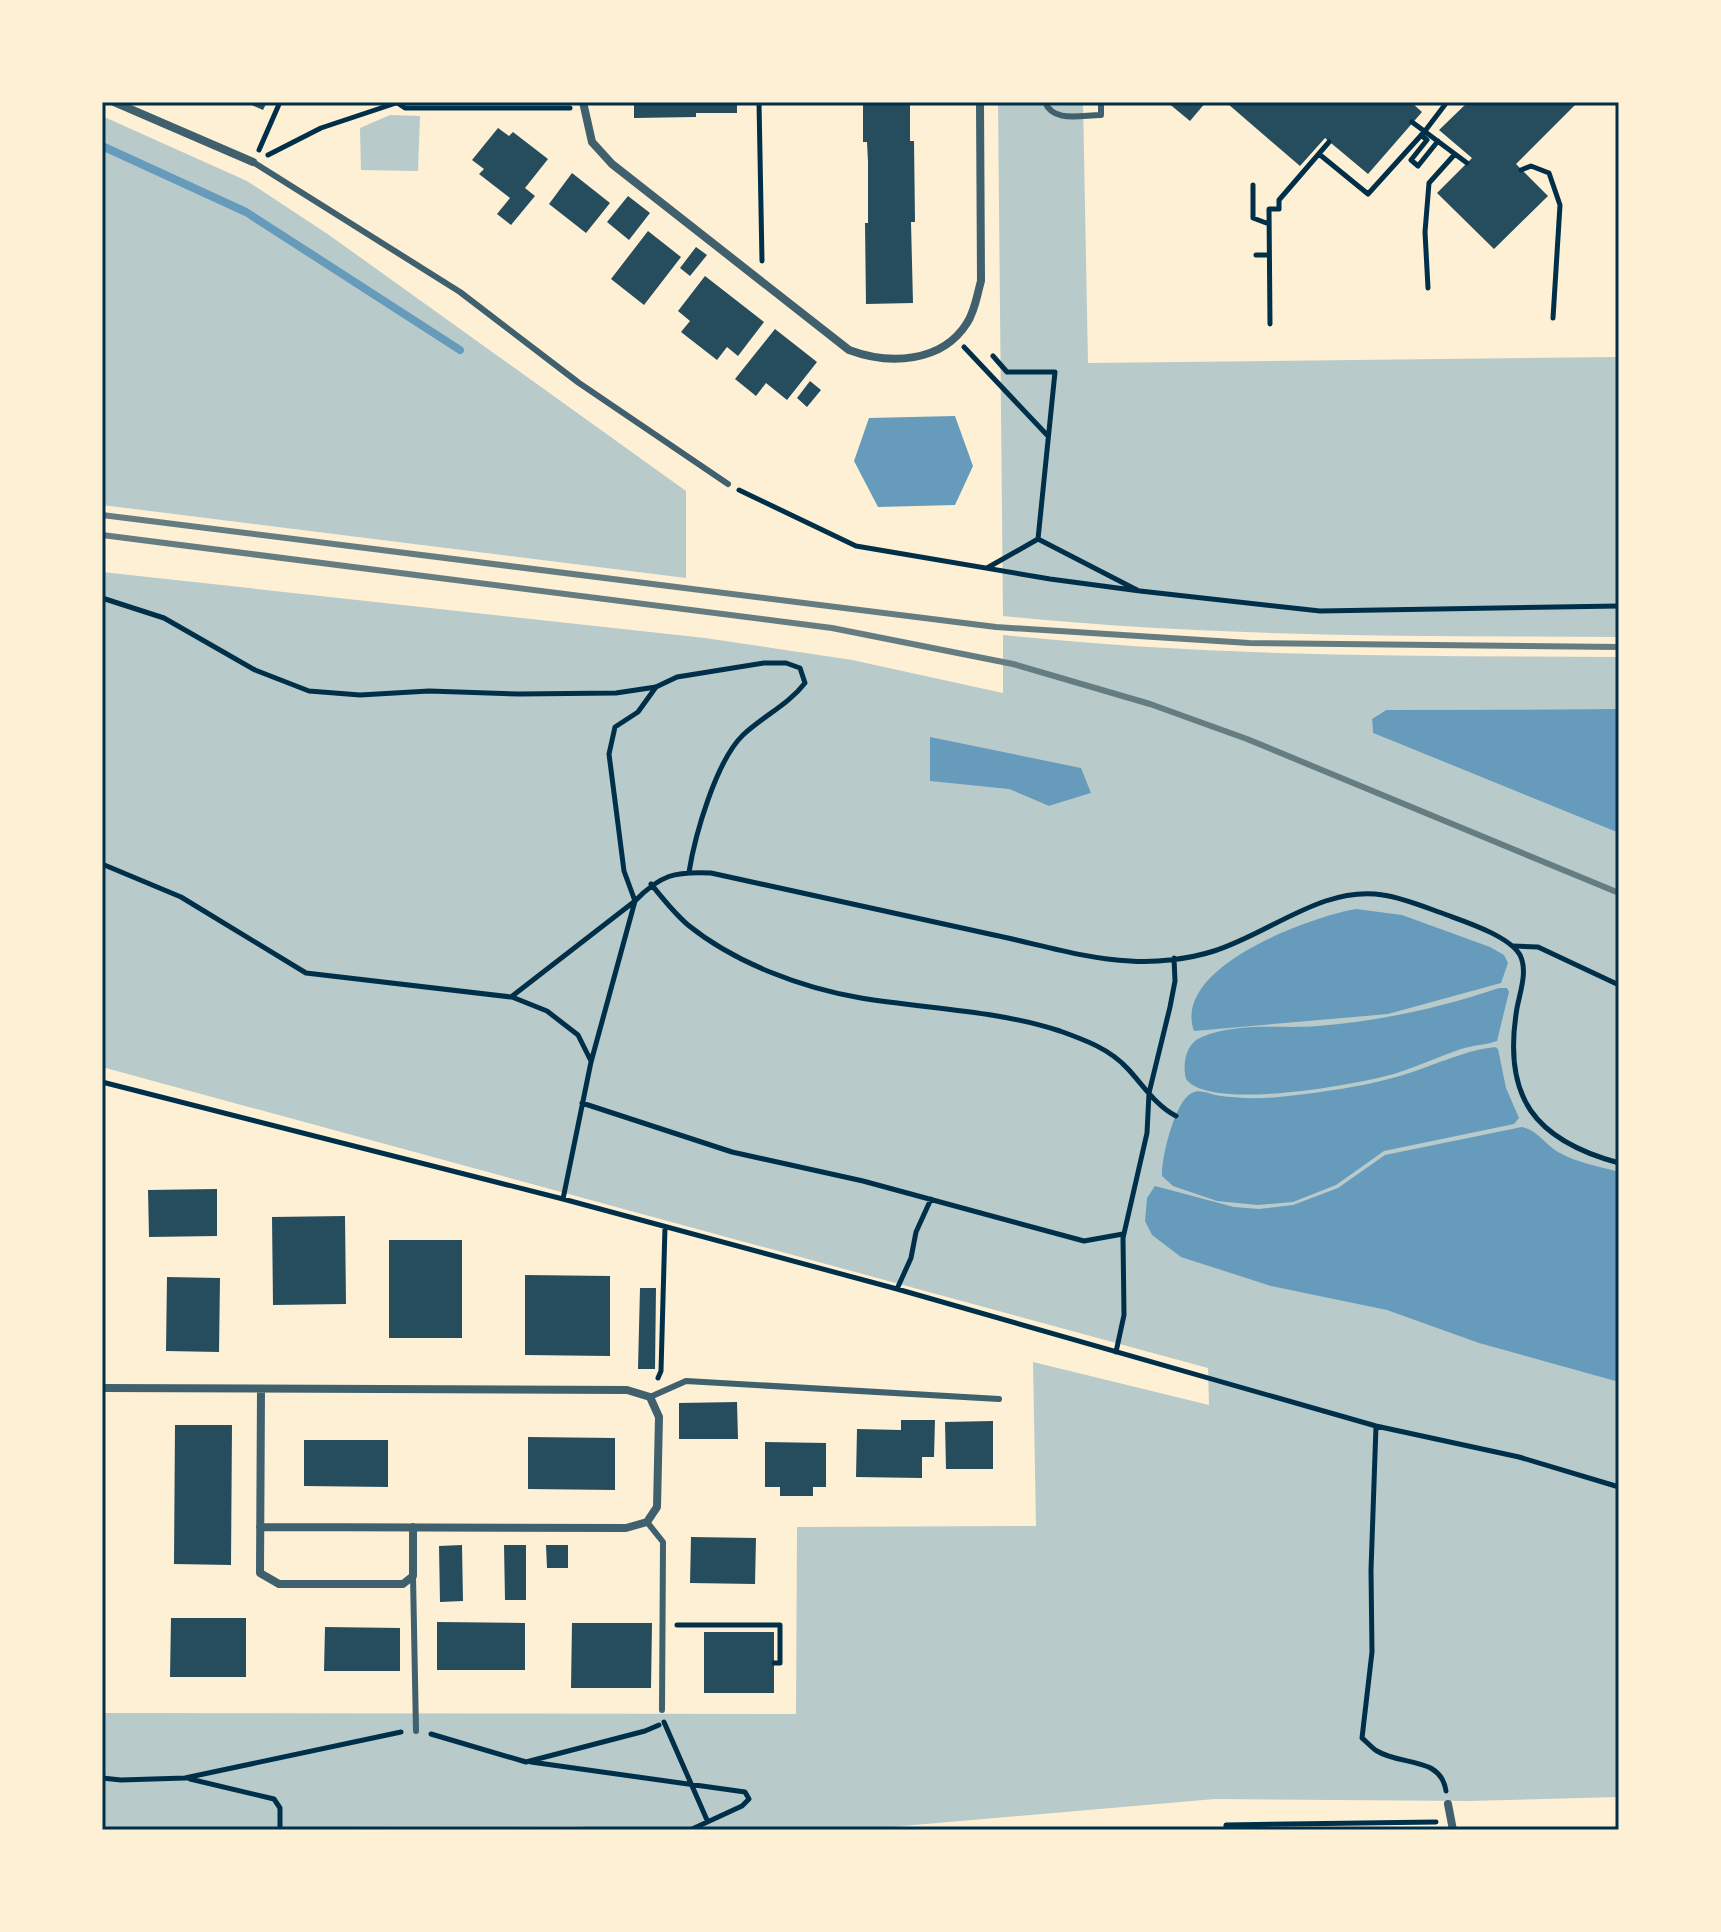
<svg xmlns="http://www.w3.org/2000/svg" width="1721" height="1932" viewBox="0 0 1721 1932" font-family="Rubik,sans-serif">
  <rect width="100%" height="100%" fill="#fdf0d5"/>
  <!-- green -->
  <path fill="#b9caca" fill-rule="evenodd" d="M998 102H1083L1088 363 1619 357V637C1413 636 1207 637 1003 616Z
    M390 115 420 116 418 171 361 170 360 128Z
    M102 116 247 181 329 235 686 491V578L102 505Z
    M102 572 705 638 852 660 1003 693V635C1208 657 1413 656 1619 657V709L1386 710 1372 719 1373 733 1619 833V1797L1469 1801 1215 1799 856 1830H634L573 1826 102 1828V1713L796 1714 797 1527 1036 1526 1033 1362 1209 1405 1208 1368 102 1067ZM1009 789 1091 793 1049 806Z"/>
  <!-- water -->
  <path fill="#669bbc" d="M955 416 973 466 955 505 878 507 854 461 869 418Z
    M1619 709V833L1373 733 1372 719 1386 710Z
    M930 737 1081 768 1091 793 1049 806 1009 789 930 781Z
    M1356 909 1402 915 1490 947 1504 955 1508 963 1501 983 1388 1014 1194 1031C1171 967 1310 917 1356 909Z
    M1499 988H1507L1509 992 1497 1041C1486 1045 1473 1045 1461 1049 1440 1056 1419 1066 1397 1073 1361 1084 1210 1112 1186 1079 1182 1063 1186 1043 1202 1037 1238 1022 1281 1029 1318 1026 1380 1021 1440 1008 1499 988Z
    M1495 1047 1498 1049 1506 1088 1519 1118 1514 1124 1384 1151 1336 1185 1293 1202 1258 1205 1217 1201 1173 1186 1162 1176C1161 1159 1175 1100 1192 1093 1199 1089 1207 1093 1215 1095 1240 1099 1264 1099 1288 1096 1324 1092 1361 1087 1396 1077 1430 1068 1460 1051 1495 1047Z
    M1522 1127C1537 1130 1545 1144 1558 1152 1577 1163 1599 1166 1619 1172V1382L1479 1343 1387 1310 1271 1286 1181 1257 1152 1235 1145 1221 1147 1198 1155 1186 1234 1207 1259 1209 1293 1205 1338 1188 1385 1155Z"/>
  <g fill="none" stroke-linecap="round" stroke-linejoin="round">
    <!-- stream -->
    <path stroke="#669bbc" stroke-width="8" d="M102 146 246 212 460 350"/>
  </g>
  <!-- building -->
  <path fill="#264d5e" d="M245 102H267L263 110Z
    M634 102H737V113H696V117L634 118Z
    M863 102H910V141H914L915 222H911L913 303 866 304 865 223H868V162L867 142H863Z
    M1167 102H1206L1190 121Z
    M1230 102H1411L1422 112 1368 174 1325 138 1300 166 1228 104Z
    M1468 102H1578L1516 164 1548 196 1494 249 1437 193 1472 158 1439 130Z
    M498 128 509 136 513 132 548 159 525 188 535 196 511 225 497 214 510 198 479 174 484 169 472 160Z
    M572 173 610 203 586 233 549 204Z
    M628 196 650 213 629 240 607 222Z
    M648 231 681 257 644 305 611 279Z
    M696 247 707 255 690 276 680 268Z
    M705 276 764 322 738 356 727 347 717 360 681 332 690 321 678 311Z
    M775 329 817 362 787 400 766 383 756 396 735 379Z
    M810 381 821 390 807 407 797 398Z
    M217 1189V1236L149 1237 148 1190Z
    M345 1216 346 1304 273 1305 272 1217Z
    M389 1240H462V1338H389Z
    M525 1275 610 1276V1356L525 1355Z
    M167 1277 220 1278 219 1352 166 1351Z
    M640 1288H656L655 1369H638Z
    M737 1402 738 1439H679V1403Z
    M901 1420H935L934 1457H922V1478L856 1477 857 1429 901 1430Z
    M993 1421V1469H946L945 1422Z
    M175 1425H232L231 1565 174 1564Z
    M528 1437 615 1438V1490L528 1489Z
    M304 1440H388V1487L304 1486Z
    M765 1442 826 1443V1487H813V1496H780V1487H765Z
    M691 1537 756 1538 755 1584 690 1583Z
    M462 1545 463 1601 440 1602 439 1546Z
    M504 1545H526V1600H505Z
    M546 1545H568V1568H547Z
    M171 1618H246V1677H170Z
    M437 1622 525 1623V1670H437Z
    M572 1623H652L651 1688H571Z
    M325 1627 400 1628V1671H324Z
    M704 1632H774V1693H704Z"/>
  <g fill="none" stroke-linecap="round" stroke-linejoin="round">
    <!-- path -->
    <path stroke="#003049" stroke-width="5" d="M396 102 405 108H570
      M759 102 762 261
      M1412 122 1467 163
      M1421 135 1427 140 1411 160 1418 166 1438 141
      M259 150 280 102
      M1319 154 1368 194 1425 131 1447 102
      M268 155 321 128 396 103
      M1521 170 1531 166 1549 173 1560 205 1553 318
      M1253 185V218L1269 224
      M1256 255H1269
      M1428 288 1425 232 1429 183 1455 154
      M1270 324 1269 209H1279V200L1329 142
      M964 347 1047 435
      M739 490 856 546 1050 579 1140 591 1320 611 1619 606
      M1038 539 1137 590
      M987 568 1038 539 1055 372H1007L993 356
      M102 598 164 618 255 670 309 691 360 695 429 691 519 694 616 693 656 687 677 677 764 663H786L800 668 805 683C788 705 763 716 743 735 716 761 695 835 689 872
      M102 864 181 897 306 973 511 997 635 901C660 875 675 871 711 873 805 894 899 915 994 935 1038 944 1085 959 1130 961 1156 963 1189 959 1214 951 1269 934 1323 885 1383 895 1404 898 1427 908 1447 915 1466 922 1509 936 1520 955 1528 971 1520 992 1517 1008 1502 1097 1534 1140 1619 1163
      M651 884C663 899 674 913 688 925 735 963 802 988 861 998 928 1009 995 1010 1060 1031 1085 1040 1110 1049 1128 1069 1143 1085 1156 1106 1176 1116
      M1513 946 1538 947 1619 985
      M512 997 547 1011 578 1035 591 1061
      M102 1082 563 1199 897 1289 1376 1426 1519 1457 1619 1487
      M582 1103 732 1152 863 1181 1084 1241 1123 1234
      M563 1199 591 1062 635 901 624 871 609 754 615 727 638 712 656 687
      M897 1289 911 1258 916 1232 931 1199
      M1116 1352 1124 1315 1123 1238 1147 1133 1149 1093 1170 1007 1175 981 1174 958
      M658 1378 661 1371 665 1227
      M1376 1426 1371 1570 1372 1652 1362 1738C1367 1742 1372 1748 1377 1751 1401 1766 1441 1756 1446 1791
      M677 1625H780V1663H774
      M664 1722 707 1820
      M431 1734 526 1762 645 1731 659 1725
      M531 1762 745 1792 749 1799 742 1806 690 1830
      M102 1778 121 1780 185 1778 401 1732
      M190 1779 274 1799 280 1808V1830
      M1226 1830V1825L1436 1822"/>
    <!-- service -->
    <path stroke="#3f606c" stroke-width="6" d="M1045 102C1053 123 1081 115 1101 115V102
      M253 162 460 292 579 383 728 484
      M650 1397 686 1381 999 1399
      M647 1522 663 1542 662 1710
      M413 1576 416 1731"/>
    <!-- minor -->
    <path stroke="#3f606c" stroke-width="8" d="M114 102 253 162
      M583 102 592 142 612 164 849 350C889 365 942 363 967 323 975 311 977 295 981 281L980 102
      M102 1388 627 1390 650 1397 659 1417 657 1507 647 1522 626 1528 260 1527
      M261 1389 260 1573 279 1584H403L413 1576V1527
      M1448 1804 1453 1830"/>
    <!-- rail -->
    <path stroke="#657d81" stroke-width="6" d="M102 515 996 627 1249 643 1619 647
      M102 535 832 628 1013 664 1150 704 1247 739 1619 893"/>
  </g>
  <!-- border -->
  <rect width="1721" height="1932" fill="none" stroke="#fdf0d5" stroke-width="208"/>
  <rect x="104" y="104" width="1513" height="1724" fill="none" stroke="#003049" stroke-width="3"/>
</svg>
